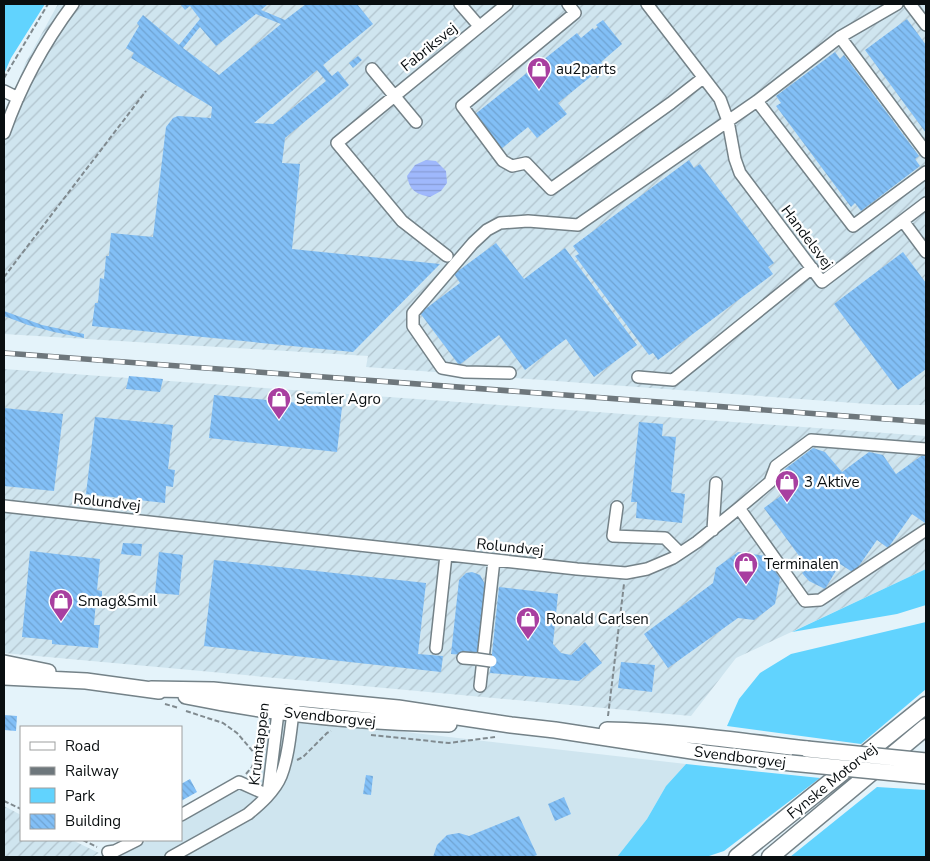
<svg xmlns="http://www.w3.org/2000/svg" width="930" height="861" viewBox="0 0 930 861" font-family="'Nunito Sans',sans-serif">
  <defs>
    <pattern id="industrial-furrows" width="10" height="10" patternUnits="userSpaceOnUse" patternTransform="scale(1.25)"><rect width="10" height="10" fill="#cfe5ef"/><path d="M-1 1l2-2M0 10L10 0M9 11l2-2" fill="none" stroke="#b0c3cc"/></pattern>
    <pattern id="water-rules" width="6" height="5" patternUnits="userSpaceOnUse" patternTransform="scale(1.25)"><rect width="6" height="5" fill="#9fb8fc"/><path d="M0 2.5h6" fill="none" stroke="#889dd7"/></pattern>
    <pattern id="building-back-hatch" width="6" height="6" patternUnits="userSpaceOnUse" patternTransform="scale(1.25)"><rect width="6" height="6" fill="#82bff6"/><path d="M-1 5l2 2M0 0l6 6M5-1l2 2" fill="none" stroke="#6fa3d2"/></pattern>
  </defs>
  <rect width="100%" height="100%" fill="#e4f3fa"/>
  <!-- built -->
  <path fill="#cfe5ef" d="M266 716 686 764 666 786 647 819 617 857H117L148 840H181V821L226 796 258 770Z"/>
  <!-- industrial -->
  <path fill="url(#industrial-furrows)" d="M58 4H926V405H882L366 367 368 356 4 334V119L25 64Z
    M4 369 926 436V569L736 658 691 716 4 653Z
    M4 806 21 815V840H72L99 853 92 857H4Z"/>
  <!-- green -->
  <path fill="#61d3fe" d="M4 4H45L11 58 4 74Z
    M926 569V605L897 614 792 632Z
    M926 622V689L861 744 727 726 739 699 760 673 791 654Z
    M686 764 820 778 724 851 706 857H617L647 819 666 786Z
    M877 787 926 790V857H790Z"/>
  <!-- water -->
  <path fill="url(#water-rules)" d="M426 160 436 161 446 171 447 183 441 191 430 197C416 194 410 191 407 176L415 165Z"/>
  <!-- building -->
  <path fill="url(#building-back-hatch)" fill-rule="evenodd" d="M180 4H268L261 10 285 20 306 4H357L373 24 323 65 332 76 338 71 349 85 285 138 282 163 300 164 292 249 440 264 353 352 92 326 95 303H98L100 278 104 279 106 256H109L111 233 153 237 166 127 173 118 178 116 211 118 212 107 131 58 134 53 126 48 139 26 137 23 143 15 179 45 200 19 190 6 185 10ZM256 14 281 24 219 75 183 48 200 27 216 46ZM317 70 326 81 273 124 254 123Z
    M907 19 926 45V133L865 50Z
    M603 20 622 44 601 62 607 70 597 78 594 74 558 103 567 114 537 138 528 127 501 149 474 115 577 33 581 38 593 28 594 30 598 27 596 25Z
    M835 52 840 59 844 55 919 156 915 159 920 166 861 211 855 203 851 207 776 106 781 103 776 96Z
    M358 56 362 60 353 68 349 63Z
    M689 160 694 168 700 164 774 263 768 267 773 274 658 360 653 353 649 355 575 256 579 254 573 246Z
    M496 243 524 279 565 248 637 345 594 377 566 339 525 370 499 335 459 365 420 313 460 283 454 274Z
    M903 252 926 283V369L898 390 834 304Z
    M4 311 42 325 84 334V338L54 332 28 325 4 316Z
    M129 376 163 379 160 392 126 389Z
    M214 395 342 407 337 452 209 438Z
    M4 408 63 414 54 491 4 486Z
    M95 417 173 425 168 469 175 470 173 487 166 486 165 503 86 494Z
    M639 422 663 424 662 436 676 437 671 492 685 494 682 523 636 518 637 502H631Z
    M813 448 825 452 842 472 869 452 883 455 896 474 924 454H926V521L925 523 912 514 888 548 877 540 854 573 840 564 825 589 809 581 802 573 808 568 764 508 796 485 785 469Z
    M123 543 142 544 141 556 121 554Z
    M30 551 100 559 97 590 102 591V600H96L94 625H100L98 648 52 644V640L22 637Z
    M159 552 183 555 179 595 155 593Z
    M738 552 765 556 780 578 775 604 754 620 738 618 668 668 644 634 713 583 716 568Z
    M214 560 426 583 418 654 443 656 441 672 204 646Z
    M472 572 480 575 485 584 478 656 451 654 459 580 466 573Z
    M499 587 558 594 553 644 561 653 571 655 585 642 602 663 579 681 490 673Z
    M621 662 655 665 652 692 618 688Z
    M4 715 17 716 16 731 4 730Z
    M366 775 373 776 371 795 363 794Z
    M190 779 197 792 181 801V784Z
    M564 797 571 814 555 821 548 804Z
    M519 816 537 855 532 857H433L437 845 447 835 459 833 469 836Z"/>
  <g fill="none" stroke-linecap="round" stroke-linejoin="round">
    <!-- minor casing -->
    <g stroke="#748288" stroke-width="14">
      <path id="minor" d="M460 4 479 26
        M568 4 575 13 462 106 503 161 512 166 526 163 551 189 671 103 703 78
        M647 4 720 99 728 121 735 159 740 173 822 282 926 203
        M910 4 926 25
        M840 37 926 152
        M372 69 416 122
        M4 91 18 98
        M757 101 853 226 926 172
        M4 133C20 87 44 43 73 4
        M903 221 926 252
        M447 256 402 221 337 143 507 4
        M510 373 465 372 442 368 413 326V313L473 243 487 230 500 223 528 221 578 225 757 101 840 37 897 4
        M638 377 673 380 812 268
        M4 506 577 569 626 573 647 569 673 558 697 542 739 508 770 482 776 466 811 440 926 449
        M617 507 613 536 665 538 680 553
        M739 508 805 601 820 600 926 530
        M713 530 716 483
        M436 648 446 555
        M463 658 477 659
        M480 686 494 560
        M268 794 279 704
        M181 815 239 782 268 795
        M108 852 115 851 137 840
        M171 857 248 814C260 804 275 791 281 776 290 753 291 722 295 698"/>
    </g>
    <!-- major casing -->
    <g stroke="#748288" stroke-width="18">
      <path id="major" d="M4 663 48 672
        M4 677 86 681 159 691
        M151 689 213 690 398 708 511 725 555 730 705 753 791 763
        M186 696C273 714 361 722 449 724
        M607 730C674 731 740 741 807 749"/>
    </g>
    <!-- highway casing -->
    <g stroke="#748288" stroke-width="19">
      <path id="highway" d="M737 857 926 705
        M770 857 926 727"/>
    </g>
    <!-- path -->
    <path stroke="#808a8f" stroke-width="2" stroke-dasharray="5 2.5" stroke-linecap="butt" d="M4 78 48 4
      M4 277 146 91
      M165 704 179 708
      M186 711 223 723 237 733 256 755
      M608 716 624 584
      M371 735 449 743 495 737
      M297 760 303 757 327 733 331 731
      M246 774 252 767 256 756H260
      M4 801 21 809
      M83 840 97 847"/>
    <!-- minor -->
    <use href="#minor" stroke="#fff" stroke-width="11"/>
    <!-- major -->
    <use href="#major" stroke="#fff" stroke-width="15"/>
    <!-- highway -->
    <use href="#highway" stroke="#fff" stroke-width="16"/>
    <!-- rail casing -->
    <g stroke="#6e777c" stroke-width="5.5">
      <path id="rail" d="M4 353 926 422"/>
    </g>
    <!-- rail -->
    <use href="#rail" stroke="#fff" stroke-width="4" stroke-dasharray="11" stroke-linecap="butt"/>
    <!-- minor-bridge casing -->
    <g stroke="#748288" stroke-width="14" stroke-linecap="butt">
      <path id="minor-bridge" d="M477 659 491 661"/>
    </g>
    <!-- major-bridge casing -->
    <g stroke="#748288" stroke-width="18" stroke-linecap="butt">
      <path id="major-bridge" d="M807 749 926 761
        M791 763 926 776"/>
    </g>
    <!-- minor-bridge -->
    <use href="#minor-bridge" stroke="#fff" stroke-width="11"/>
    <!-- major-bridge -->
    <use href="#major-bridge" stroke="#fff" stroke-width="15"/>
  </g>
  <!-- icons -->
  <defs>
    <g id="shop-pin" transform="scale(1.25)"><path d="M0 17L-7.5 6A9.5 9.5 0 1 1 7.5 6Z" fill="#a83fa0" stroke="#fff"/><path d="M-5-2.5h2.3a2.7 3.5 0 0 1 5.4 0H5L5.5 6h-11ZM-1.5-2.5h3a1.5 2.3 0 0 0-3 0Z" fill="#fff"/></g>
  </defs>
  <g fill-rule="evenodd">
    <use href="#shop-pin" x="539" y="69"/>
    <use href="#shop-pin" x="279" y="399"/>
    <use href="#shop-pin" x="787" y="482"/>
    <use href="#shop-pin" x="746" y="564"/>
    <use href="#shop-pin" x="61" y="601"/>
    <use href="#shop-pin" x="528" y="619"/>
  </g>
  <g text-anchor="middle" stroke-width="4.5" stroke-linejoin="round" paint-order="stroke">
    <!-- street labels -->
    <g font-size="15" fill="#090e10" stroke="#fff">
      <text transform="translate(429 47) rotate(-39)" y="5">Fabriksvej</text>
      <text transform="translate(807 237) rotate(53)" y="5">Handelsvej</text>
      <text transform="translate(107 502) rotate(6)" y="5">Rolundvej</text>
      <text transform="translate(510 547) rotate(6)" y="5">Rolundvej</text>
      <text transform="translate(330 717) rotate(6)" y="5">Svendborgvej</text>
      <text transform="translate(259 744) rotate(-83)" y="5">Krumtappen</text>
      <text transform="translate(740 757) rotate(7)" y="5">Svendborgvej</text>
      <text transform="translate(832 781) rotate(-39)" y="5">Fynske Motorvej</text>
    </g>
    <!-- poi labels -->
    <g font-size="15" fill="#090e10" stroke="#fff" text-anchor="start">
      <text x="556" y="74">au2parts</text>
      <text x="296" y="404">Semler Agro</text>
      <text x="804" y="487">3 Aktive</text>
      <text x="764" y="569">Terminalen</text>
      <text x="78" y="606">Smag&amp;Smil</text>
      <text x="546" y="624">Ronald Carlsen</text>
    </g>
  </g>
  <!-- border -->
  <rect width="930" height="861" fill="none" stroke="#090e10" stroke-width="10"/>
  <!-- legend -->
  <rect x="20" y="726" width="162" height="115" fill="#ffffff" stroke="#9d9f9f"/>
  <rect x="30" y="742" width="25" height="8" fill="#ffffff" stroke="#9d9f9f"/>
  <text x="65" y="751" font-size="15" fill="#090e10">Road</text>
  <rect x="30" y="767" width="25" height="8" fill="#6e777c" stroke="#9d9f9f"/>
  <text x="65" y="776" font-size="15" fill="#090e10">Railway</text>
  <rect x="30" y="788" width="25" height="15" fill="#61d3fe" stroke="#9d9f9f"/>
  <text x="65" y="801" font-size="15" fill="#090e10">Park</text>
  <rect x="30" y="814" width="25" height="15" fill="url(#building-back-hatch)" stroke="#9d9f9f"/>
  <text x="65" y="826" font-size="15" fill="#090e10">Building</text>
</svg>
